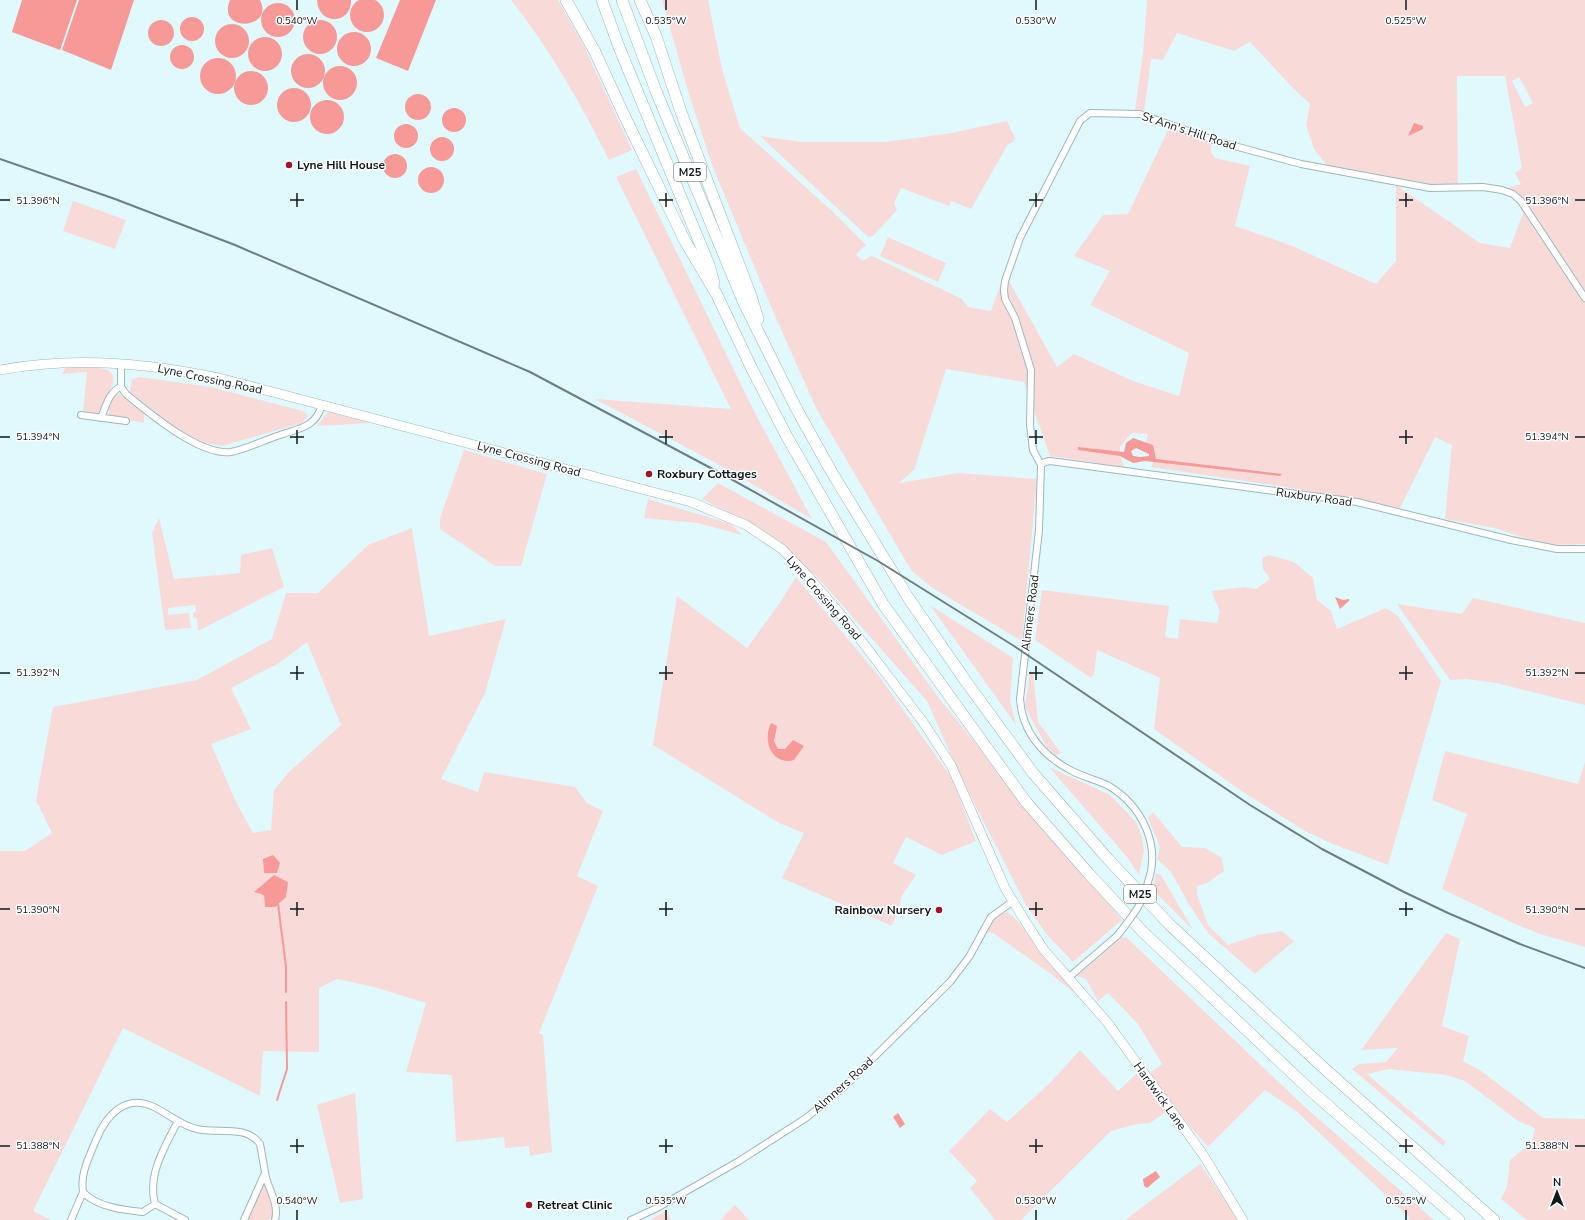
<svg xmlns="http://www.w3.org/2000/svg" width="1585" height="1220" viewBox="0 0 1585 1220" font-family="'Nunito Sans',sans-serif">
  <rect width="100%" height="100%" fill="#e0f9fd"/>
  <!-- green -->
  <path fill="#f8dbd9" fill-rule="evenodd" d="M511 0H558L584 46 632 150 609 160C581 104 550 49 511 0Z
    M662 0H708L722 69 740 128 832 211 866 245 856 254 862 261 872 256 962 299 968 307 991 311 1007 266 1013 268 1009 281 1057 367 1074 354 1133 381 1179 396 1189 353 1090 305 1110 271 1074 256 1103 215 1128 214 1169 128 1211 144V152L1215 158 1250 166 1235 226 1290 245 1376 284 1396 261V185L1480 243 1510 248 1523 213 1508 188 1521 184 1515 173 1522 168 1505 76H1457L1458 185 1431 184 1329 168 1314 149 1306 125 1310 104 1291 86 1250 42 1234 51 1177 33 1163 60 1151 59 1144 112 1135 110 1143 53 1147 0H1585V544L1545 545 1495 528 1445 519 1452 445 1435 437 1400 508 1285 487 1151 467 1155 459 1153 446 1146 442 1148 434 1131 433 1120 447V453L1078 447V450L1120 456 1124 467 1050 456 1024 382 946 369 914 470 899 483 959 473 1037 479 1022 641 931 587 911 570 816 408 772 309 712 165 688 91ZM1519 77 1533 103 1525 107 1512 81Z
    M1007 121 1015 138 1013 142 1008 144 971 209 951 201 949 206 901 188 894 203 897 210 873 236 868 237 760 136 801 142H885L952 133Z
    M636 169 754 411 812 519 714 462 595 399 731 409 616 177Z
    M73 201 126 220 115 249 63 231Z
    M888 237 946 263 938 282 880 256Z
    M66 367C83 368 126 361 110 390 107 398 103 407 98 412L95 414 83 411 87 372 62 374Z
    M140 377 211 387 303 411 308 416 302 423 222 446C186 442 158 414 130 392L132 379Z
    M118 393 144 413V423L109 416C107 407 111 399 118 393Z
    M329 412 371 423 317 426 326 414Z
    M464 450 547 474 521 566H495L440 529V518Z
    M718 483 826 542 941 701 1122 920 1073 962 1047 935 1026 905 958 771 927 701 818 578 760 528 702 499Z
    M648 499 731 524 742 535 698 523 644 518Z
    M159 518 174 579 240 573 241 555 272 548 284 587 198 631 197 618H194L193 613 196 612 195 605 168 608V615L189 613 191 628 165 630 152 533Z
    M412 528 429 636 506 619 485 693 441 779 478 792 484 772 575 787 587 803 603 811 577 876 598 886 539 1033 543 1035 552 1152 530 1156 529 1146 505 1148 504 1137 456 1142 452 1075 406 1072 426 1003 374 987 337 979 319 988V1052L263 1051 260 1096 123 1028 33 1211 51 1220H0V851H25L52 833 36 800 53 707 197 680 272 639 286 593H318L368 545ZM307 642 341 725 288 773 274 790 271 830 253 833 236 802 211 744 251 729 231 688 279 663ZM254 892 286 897 265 907 264 895Z
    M1269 555 1294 562 1313 578 1317 600 1331 611 1337 629 1386 608 1398 616 1441 681 1388 865 1333 844 1305 831 1240 790 1154 729 1160 678 1097 650 1094 674 1091 678 1035 640 1042 590 1169 606 1165 637 1178 639 1180 619 1217 623 1220 611 1212 594V591L1244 587 1256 589 1270 579 1263 569 1262 558Z
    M796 577 879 676 952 778 976 841 942 855 906 837 893 863 916 875 901 897 900 904 892 926 782 878 804 833 779 823 653 745 677 596 747 648 781 601Z
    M1473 598 1585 623V705L1496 683 1467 679 1450 680 1397 604 1462 614Z
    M930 605 1013 658 1010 701 1016 725Z
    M1030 670 1033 673 1038 722 1061 753 1056 756 1046 746 1025 707Z
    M1445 751 1578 784 1585 762V947L1540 934 1515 924 1442 889 1467 814 1432 800Z
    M1049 767 1110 795 1137 823 1142 837 1144 851 1139 875 1127 857Z
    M1153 812 1182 847 1205 848 1222 858 1224 871 1207 883 1197 886V894L1208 925 1228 945 1257 935 1282 931 1294 941 1255 974 1208 933 1190 906 1171 872 1157 859 1160 847 1148 818Z
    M1156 873 1161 875 1193 930 1153 890Z
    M1007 912C1021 921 1027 936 1038 948 1051 964 1068 978 1078 996L1051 974 993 933 986 932C991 922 996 916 1007 912Z
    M1446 933 1460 939 1442 1026 1469 1036 1463 1061 1481 1071 1543 1118 1585 1119V1220H1527L1501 1199 1507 1186 1510 1160 1532 1142 1535 1128 1518 1121 1465 1081 1446 1075 1389 1069 1367 1074 1446 1142 1443 1146 1352 1069 1359 1064 1386 1062 1398 1048 1361 1050Z
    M1126 937 1305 1107 1434 1220H1408L1410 1218 1296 1111 1265 1090 1208 1147 1173 1107 1150 1123 1137 1124 1111 1131 1021 1220H995L970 1188 977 1181 949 1151 990 1109 1007 1122 1050 1083 1080 1050 1118 1091 1137 1073H1150L1162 1064 1138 1024 1108 993 1098 1001 1086 979 1077 976 1121 938Z
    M355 1093 363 1199 340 1203 317 1105Z
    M1200 1164 1233 1212 1243 1220H1125Z
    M264 1181 266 1183 274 1211 273 1218 266 1220H247Z
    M735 1205 749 1220H720Z
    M666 1211 671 1220H650Z"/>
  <!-- water -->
  <path fill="#f79996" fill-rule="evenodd" d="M350 15a17 17 0 1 1 34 0a17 17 0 1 1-34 0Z
    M22 0H77L60 50 12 32Z
    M79 0H134L111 70 62 50Z
    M230 0H260C275 30 216 33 230 0Z
    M317 0H351C352 25 318 26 317 0Z
    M400 0H436L408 71 376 58Z
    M261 20a17 17 0 1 1 34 0a17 17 0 1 1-34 0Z
    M180 29a12 12 0 1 1 24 0a12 12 0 1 1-24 0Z
    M303 37a17 17 0 1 1 34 0a17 17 0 1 1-34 0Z
    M148 33a13 13 0 1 1 26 0a13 13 0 1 1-26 0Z
    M215 41a17 17 0 1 1 34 0a17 17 0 1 1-34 0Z
    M337 49a17 17 0 1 1 34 0a17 17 0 1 1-34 0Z
    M248 54a17 17 0 1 1 34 0a17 17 0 1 1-34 0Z
    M170 57a12 12 0 1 1 24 0a12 12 0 1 1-24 0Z
    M291 71a17 17 0 1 1 34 0a17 17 0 1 1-34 0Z
    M200 76a18 18 0 1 1 36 0a18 18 0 1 1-36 0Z
    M323 83a17 17 0 1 1 34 0a17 17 0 1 1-34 0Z
    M234 88a17 17 0 1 1 34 0a17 17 0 1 1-34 0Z
    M277 105a17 17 0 1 1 34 0a17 17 0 1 1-34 0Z
    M405 107a13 13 0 1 1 26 0a13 13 0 1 1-26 0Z
    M310 117a17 17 0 1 1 34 0a17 17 0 1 1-34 0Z
    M442 120a12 12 0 1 1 24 0a12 12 0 1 1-24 0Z
    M1414 123 1423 126V129L1408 136Z
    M394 136a12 12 0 1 1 24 0a12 12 0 1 1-24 0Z
    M430 149a12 12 0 1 1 24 0a12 12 0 1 1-24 0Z
    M383 166a12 12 0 1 1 24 0a12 12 0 1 1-24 0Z
    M418 180a13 13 0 1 1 26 0a13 13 0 1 1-26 0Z
    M1133 438 1153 445 1156 459 1282 474 1280 476 1145 461 1133 463 1120 456 1078 450V447L1124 452 1126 443ZM1136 448 1149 454V456L1140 457 1133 456 1131 451Z
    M1335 597 1343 600 1349 599V601L1340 609Z
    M771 723 777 726 774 741 778 749H785L793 740 804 746 794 760C772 766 762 741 771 723Z
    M273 855 280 863 277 873H264L263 859Z
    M274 875 288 882 286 897 275 907H265L264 895 254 892Z
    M898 1113 905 1124 900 1128 893 1117Z
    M1156 1171 1160 1177 1147 1188 1144 1186 1143 1179Z"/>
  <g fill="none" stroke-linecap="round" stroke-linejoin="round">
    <!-- stream -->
    <path stroke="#f79996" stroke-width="2" d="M278 904 286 967V992
      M277 1100 287 1069 286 1002"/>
    <!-- street casing -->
    <g stroke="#9bb8be" stroke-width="8">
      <path id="street" d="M121 364V387L126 394C149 413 200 456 231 452 247 449 264 440 280 435 300 428 315 428 322 405
        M81 415 126 421
        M101 418C105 408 110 390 121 387
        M1041 465 1045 462 1050 461 1357 502 1511 540 1557 549H1585
        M1148 882C1161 845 1142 806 1109 786 1097 780 1084 777 1072 771 1043 756 1022 732 1020 699L1039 530 1041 465 1033 450 1030 425 1031 370 1015 318 1005 299 1004 290 1005 281 1020 238 1080 121 1090 113 1140 114 1216 141 1301 164 1430 188 1483 187 1502 190 1513 194 1521 201 1585 298
        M1068 978 1118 935
        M178 1121C165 1146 147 1175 155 1204L185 1220
        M155 1204 143 1212C124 1210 96 1207 83 1192 80 1173 89 1158 96 1140 106 1116 125 1093 154 1107 168 1114 182 1126 197 1129 217 1134 246 1124 260 1144 262 1155 264 1166 266 1178 270 1191 279 1206 275 1220
        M71 1220 83 1192
        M244 1220 265 1173
        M631 1220 657 1208 739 1161 806 1118 844 1087 950 982 969 957 991 917 1012 902"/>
    </g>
    <!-- secondary casing -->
    <g stroke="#9bb8be" stroke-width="10">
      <path id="secondary" d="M0 370C72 356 149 363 219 378L691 502 746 525 782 549 807 575 847 622 923 722 951 765 1005 888 1027 924 1044 950 1107 1022 1202 1153 1243 1220"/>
    </g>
    <!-- highway casing -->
    <g stroke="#9bb8be" stroke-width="12">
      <path id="highway" d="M566 0 595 52 624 115 685 241 717 295 751 367 786 435 883 604 997 762 1026 802 1089 874 1143 932 1309 1089 1459 1220
        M602 0 619 47 709 265 714 283
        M622 0 656 91 743 301 796 408 831 471 909 599 967 683 1033 773 1108 859 1170 925 1326 1070 1494 1220
        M640 0 656 36 681 112 751 296 758 319"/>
    </g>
    <!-- street -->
    <use href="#street" stroke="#fff" stroke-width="6"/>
    <!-- secondary -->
    <use href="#secondary" stroke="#fff" stroke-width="9"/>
    <!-- highway -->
    <use href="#highway" stroke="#fff" stroke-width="11"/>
    <!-- rail -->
    <path stroke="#6d7e81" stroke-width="2" d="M0 159 115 199 235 245 530 372 722 474 878 561 1014 646 1250 805 1322 849 1404 892 1448 913 1520 944 1585 968"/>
    <!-- street-bridge casing -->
    <g stroke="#9bb8be" stroke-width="8" stroke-linecap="butt">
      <path id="street-bridge" d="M1118 935C1130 919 1144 903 1148 882"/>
    </g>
    <!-- street-bridge -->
    <use href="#street-bridge" stroke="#fff" stroke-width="6"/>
  </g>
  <!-- ticks -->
  <path fill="none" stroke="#0f1a1c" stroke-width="1.5" d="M297 0V10M666 0V10M1036 0V10M1406 0V10M297 193V207M666 193V207M1036 193V207M1406 193V207M0 200H10M290 200H304M659 200H673M1029 200H1043M1399 200H1413M1575 200H1585M297 430V444M666 430V444M1036 430V444M1406 430V444M0 437H10M290 437H304M659 437H673M1029 437H1043M1399 437H1413M1575 437H1585M297 666V680M666 666V680M1036 666V680M1406 666V680M0 673H10M290 673H304M659 673H673M1029 673H1043M1399 673H1413M1575 673H1585M297 902V916M666 902V916M1036 902V916M1406 902V916M0 909H10M290 909H304M659 909H673M1029 909H1043M1399 909H1413M1575 909H1585M297 1139V1153M666 1139V1153M1036 1139V1153M1406 1139V1153M0 1146H10M290 1146H304M659 1146H673M1029 1146H1043M1399 1146H1413M1575 1146H1585M297 1210V1220M666 1210V1220M1036 1210V1220M1406 1210V1220"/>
  <!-- markers -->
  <g fill="#a81027" stroke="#fff" stroke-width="1.5">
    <circle cx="289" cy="165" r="4"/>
    <circle cx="649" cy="474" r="4"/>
    <circle cx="939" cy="910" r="4"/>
    <circle cx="529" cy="1205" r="4"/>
  </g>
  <g text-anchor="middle" stroke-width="3" stroke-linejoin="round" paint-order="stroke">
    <!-- shield labels -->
    <g fill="#fff" stroke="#575f60" stroke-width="1">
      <rect x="674" y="163" width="32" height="18" rx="3"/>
      <rect x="1124" y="885" width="32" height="18" rx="3"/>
    </g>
    <g font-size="11" font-weight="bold" fill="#0f1a1c">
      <text x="690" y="176">M25</text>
      <text x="1140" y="898">M25</text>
    </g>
    <!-- street labels -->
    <g font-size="12" fill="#0f1a1c" stroke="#fff">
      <text transform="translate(1189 131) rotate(18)" y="4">St Ann's Hill Road</text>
      <text transform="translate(210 379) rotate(12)" y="4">Lyne Crossing Road</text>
      <text transform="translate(529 459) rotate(15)" y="4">Lyne Crossing Road</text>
      <text transform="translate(1314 497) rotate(8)" y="4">Ruxbury Road</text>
      <text transform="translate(824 598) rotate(49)" y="4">Lyne Crossing Road</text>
      <text transform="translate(1030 613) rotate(-83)" y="4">Almners Road</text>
      <text transform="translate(843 1085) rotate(-42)" y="4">Almners Road</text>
      <text transform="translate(1160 1096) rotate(54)" y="4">Hardwick Lane</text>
    </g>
    <!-- poi labels -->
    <g font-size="12" font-weight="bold" fill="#0f1a1c" stroke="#fff" text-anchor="start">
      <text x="297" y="169">Lyne Hill House</text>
      <text x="657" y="478">Roxbury Cottages</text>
      <text x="931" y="914" text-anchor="end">Rainbow Nursery</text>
      <text x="537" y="1209">Retreat Clinic</text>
    </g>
  </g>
  <g font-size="10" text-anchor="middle" fill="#0f1a1c" stroke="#fff" stroke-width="3" stroke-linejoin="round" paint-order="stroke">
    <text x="297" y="24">0.540°W</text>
    <text x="666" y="24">0.535°W</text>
    <text x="1036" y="24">0.530°W</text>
    <text x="1406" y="24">0.525°W</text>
    <text x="38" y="204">51.396°N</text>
    <text x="1547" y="204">51.396°N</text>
    <text x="38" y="440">51.394°N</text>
    <text x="1547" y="440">51.394°N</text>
    <text x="38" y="676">51.392°N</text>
    <text x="1547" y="676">51.392°N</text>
    <text x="38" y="913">51.390°N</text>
    <text x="1547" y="913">51.390°N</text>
    <text x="38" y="1149">51.388°N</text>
    <text x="1547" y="1149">51.388°N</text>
    <text x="297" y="1204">0.540°W</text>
    <text x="666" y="1204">0.535°W</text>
    <text x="1036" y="1204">0.530°W</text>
    <text x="1406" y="1204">0.525°W</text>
  </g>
  <!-- north arrow -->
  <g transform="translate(1557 1192)" stroke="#ffffff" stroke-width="3" paint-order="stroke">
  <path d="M0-3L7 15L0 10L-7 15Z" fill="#0f1a1c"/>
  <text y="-6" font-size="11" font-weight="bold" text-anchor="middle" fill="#0f1a1c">N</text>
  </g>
</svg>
